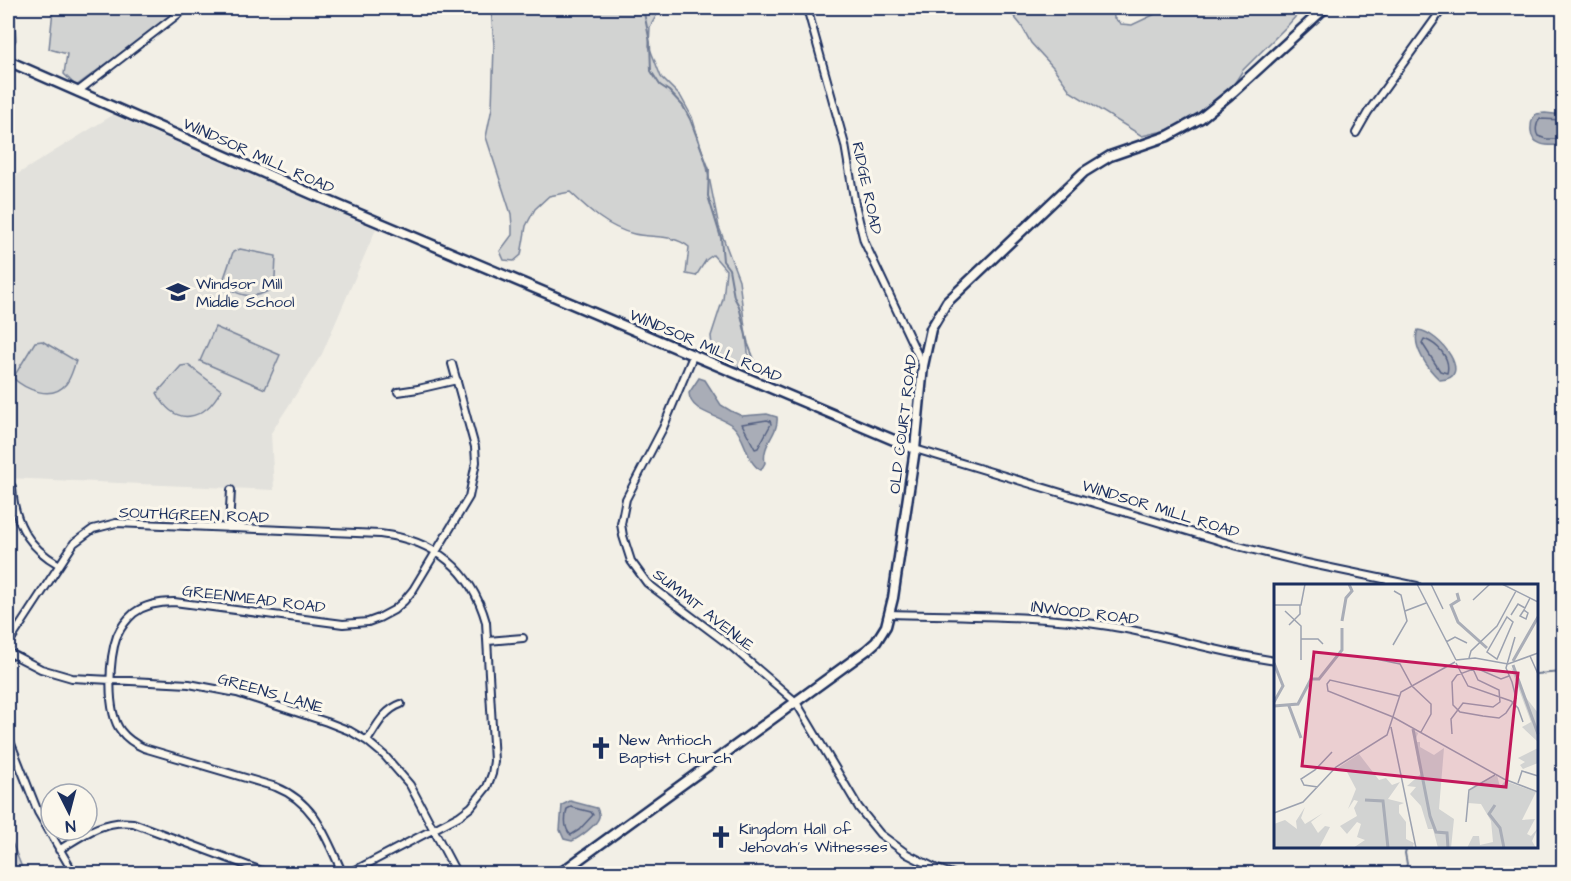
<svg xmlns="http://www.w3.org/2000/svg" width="1571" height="881" viewBox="0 0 1571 881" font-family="'Architects Daughter',sans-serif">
  <rect width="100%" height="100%" fill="#f2efe6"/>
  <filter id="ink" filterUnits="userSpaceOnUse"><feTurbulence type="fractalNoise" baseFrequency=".0167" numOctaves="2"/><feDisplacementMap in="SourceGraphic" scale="12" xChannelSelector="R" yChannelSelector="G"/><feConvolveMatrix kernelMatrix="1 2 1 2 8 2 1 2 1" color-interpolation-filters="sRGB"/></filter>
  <g filter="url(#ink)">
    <!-- built -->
    <path fill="#e2e1dc" d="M113 115 376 229 322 354 271 433 274 490 8 478V180Z"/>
    <!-- green -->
    <path fill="#d2d3d2" stroke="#768198" stroke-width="1.5" d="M8 8H18L14 10 16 40 11 49 8 50Z
      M50 8H182L76 86 64 74 67 54 49 49 53 10Z
      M491 8H663L660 9 650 27 649 46 661 77 681 97 692 117 707 167 719 227 739 280 749 360 742 367H732L712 346 711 336 723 299 726 270 713 255 706 260 696 276 686 274 689 247C674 234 652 238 634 234 608 228 588 209 570 192L549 196 535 209 526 226 521 255 514 261 504 260 500 251 512 235V226L511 214 486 137 492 108 494 45Z
      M1007 8H1113L1114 18 1121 24 1132 25 1168 8H1303L1289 24 1243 70 1225 98 1181 125 1172 129 1142 136 1071 92 1053 67 1031 43 1021 25Z
      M240 249 276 256 275 277 268 291C251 300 237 295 222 284L233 252Z
      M215 327 280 355 265 389 200 361Z
      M42 341 76 361C73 369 71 378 66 384 52 401 26 390 13 378L35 342Z
      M188 365 221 390C204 421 175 428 157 393L181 366Z
      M8 833 23 870 25 873H8Z"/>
    <!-- water -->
    <path fill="#a9adb7" stroke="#707b93" stroke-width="1.5" d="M1545 113 1563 115V145C1549 146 1529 147 1531 127 1531 121 1532 118 1536 114Z
      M1418 330C1440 332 1475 379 1440 380 1428 369 1411 346 1418 330Z
      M699 378 705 380 721 405 731 411 742 416 767 414 777 417C779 434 761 444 765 463L761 470C746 463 746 437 733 426 720 415 690 413 689 393Z
      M570 801 597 808C598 811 600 814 599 817 597 825 579 838 572 841L564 839 560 830 562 805Z"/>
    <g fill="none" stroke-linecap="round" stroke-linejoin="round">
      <!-- shore -->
      <path stroke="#546182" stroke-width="1.5" d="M1564 120 1540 119C1536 123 1535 132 1538 136L1546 139H1564
        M1424 339C1438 344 1451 358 1447 373L1440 371 1422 343Z
        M767 420 770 421 771 424 758 448 755 449 742 424Z
        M571 807 591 812 593 815 579 830 571 835C564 829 565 817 567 809Z"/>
      <!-- stream -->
      <path stroke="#707b93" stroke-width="2" d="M643 8 650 42 651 71 660 85 669 91 683 106 690 119 709 169 708 196 721 238 723 261 729 269 734 297 739 306 748 344 754 359 756 376
        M1536 674 1564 672
        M8 869 9 874
        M1396 874 1405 869 1407 864 1405 853 1407 846"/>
      <!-- minor casing -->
      <g stroke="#1b2f5e" stroke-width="10">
        <path id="minor" d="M807 8 845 145 855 204 864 241 923 366
          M77 92 186 8
          M1356 133 1368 112 1443 8
          M693 356 663 428 626 499 621 524 623 536 631 561 647 583 732 647 796 702 859 808 880 834 907 854 937 869 953 874
          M398 392 418 389 457 380
          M915 449 1234 545 1302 562 1417 586
          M12 487C14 522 28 547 58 564
          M229 528 231 490
          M889 614C962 616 1037 615 1109 626 1165 635 1219 653 1276 661
          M488 641 523 638
          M8 644 74 543 93 529 116 523 380 534C434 540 471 569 486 622L494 761 492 774 487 787 471 807 459 816 348 874
          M8 652 41 669 72 678 189 684 237 693 327 722 350 731 367 741 385 756 410 785 457 874
          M8 736 38 812 74 874
          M367 741C377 726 384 710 401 704
          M59 850C83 835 104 819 133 823L270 874
          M343 874C326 838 316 803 276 787L144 748C135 744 127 739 121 731 106 712 109 658 117 636 121 627 127 619 134 613 146 604 159 602 174 602L343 624 368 622 379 618 394 610 404 601 413 590 469 497 476 462 475 447 452 364"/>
      </g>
      <!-- secondary casing -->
      <g stroke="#1b2f5e" stroke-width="13">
        <path id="secondary" d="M8 61 312 194 915 449
          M559 874 867 650 876 642 886 626 893 598 915 449 923 366 931 329 947 302 1084 172 1110 156 1168 136 1201 118 1233 92 1325 8"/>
      </g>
      <!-- minor -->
      <use href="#minor" stroke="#fbf7ec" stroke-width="6"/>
      <!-- secondary -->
      <use href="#secondary" stroke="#fbf7ec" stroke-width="8"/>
    </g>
  </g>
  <!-- icons -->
  <defs>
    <g id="school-bare" transform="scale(1.8)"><path d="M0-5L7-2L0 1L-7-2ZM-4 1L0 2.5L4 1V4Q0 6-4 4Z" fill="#1b2f5e" stroke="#fbf7ec" stroke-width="2.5" paint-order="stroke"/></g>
    <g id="church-bare" transform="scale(1.8)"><path d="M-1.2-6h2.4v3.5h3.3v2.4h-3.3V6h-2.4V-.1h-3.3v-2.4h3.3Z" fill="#1b2f5e" stroke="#fbf7ec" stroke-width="2.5" paint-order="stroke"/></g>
  </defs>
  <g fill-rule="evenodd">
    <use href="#school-bare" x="178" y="292"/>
    <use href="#church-bare" x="601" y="748"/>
    <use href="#church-bare" x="721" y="837"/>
  </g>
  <g text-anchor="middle" stroke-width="6" stroke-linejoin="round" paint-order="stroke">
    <!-- street labels -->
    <g font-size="16" fill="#1b2f5e" stroke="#fbf7ec">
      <text transform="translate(259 155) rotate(24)" y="6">WINDSOR MILL ROAD</text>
      <text transform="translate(868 188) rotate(78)" y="6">RIDGE ROAD</text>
      <text transform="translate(706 345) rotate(23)" y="6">WINDSOR MILL ROAD</text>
      <text transform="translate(902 424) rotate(-83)" y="6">OLD COURT ROAD</text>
      <text transform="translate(1161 508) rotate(17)" y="6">WINDSOR MILL ROAD</text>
      <text transform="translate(194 514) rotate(2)" y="6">SOUTHGREEN ROAD</text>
      <text transform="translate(254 598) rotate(7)" y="6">GREENMEAD ROAD</text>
      <text transform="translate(704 609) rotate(38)" y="6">SUMMIT AVENUE</text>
      <text transform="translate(1085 612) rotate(7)" y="6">INWOOD ROAD</text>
      <text transform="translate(271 692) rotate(16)" y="6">GREENS LANE</text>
    </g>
    <!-- poi labels -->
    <g font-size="16" fill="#1b2f5e" stroke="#fbf7ec" text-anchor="start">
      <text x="196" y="289">Windsor Mill<tspan x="196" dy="18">Middle School</tspan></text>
      <text x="619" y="745">New Antioch<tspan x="619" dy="18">Baptist Church</tspan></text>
      <text x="739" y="834">Kingdom Hall of<tspan x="739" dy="18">Jehovah's Witnesses</tspan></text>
    </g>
  </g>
  <!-- overview -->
  <g transform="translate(1274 584)">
    <rect width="264" height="264" fill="#f2efe6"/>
    <path d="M237 84 244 90 250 111 264 129V158L248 143 257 138ZM139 146 144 149 141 158H146V163L160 171 170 164 165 225 180 235 177 264H164L159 245H154L147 222 136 210 142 203 133 202 148 189 144 179ZM264 164V179L249 185 246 181 251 178 244 174ZM85 170 105 196 112 194 118 201 126 198 114 215 130 219 125 221V229L132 238V255L140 259 139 263 79 264 91 256 83 253 87 240 83 238 73 250 66 242 83 232 80 224 84 217 80 216 74 225 82 205 72 186 62 185ZM223 191 226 203 231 197 262 208 248 236 261 235 253 250 257 252 264 244 258 257 262 264H193L199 252H205L206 261 219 258 217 237 207 220 194 219 196 206ZM31 223 27 234 31 240 49 229 37 238 44 249 51 242 56 243 45 264H0V240L11 236 23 245 22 237Z" fill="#d2d3d2"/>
    <path fill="none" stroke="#a9adb7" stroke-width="3" d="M183 9 185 16 177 21 184 38 213 64M68 37 72 14 78 7 75 0M239 77 264 33M0 79 9 102 0 118M239 81 264 150M0 122 24 120 37 95H45L68 66V44M15 122 27 154M139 145 156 232 162 248 173 249 174 264M91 216 109 217 114 264M221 221 215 230 226 244 230 264"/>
    <path fill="none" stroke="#9ca2b0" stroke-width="1.5" d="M143 0 182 76M157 0 169 25M228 0 264 18M199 16 216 0M0 21H27L31 0M250 26 246 32 252 35 254 29 250 26 256 14M11 27 27 42V76M131 27 152 19M237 31 244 20 251 24M233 33 239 38 223 75 213 68ZM15 41 26 30V21M27 55H44L49 60M172 58 181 53 193 59M119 61 133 37 127 11 120 7M256 72 264 90M97 74 126 80 138 102 157 120V130L147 148M195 74 197 67 223 42 242 7M182 76 201 74 234 80 264 69M182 79 194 102 237 117 244 124 249 138M235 92 227 95 202 84 183 91 178 98 179 121 186 128 209 132 225 134 232 129 242 114 238 98 232 84 241 53M119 133 54 107 53 100 56 96 125 112M119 133 230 195 264 208M117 143 142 264M178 150 177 135 189 119 219 123 226 118 225 106 204 96 199 85M244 199 248 187 264 192M44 203 30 201 27 195 41 186 58 168M0 229 29 218 62 183 113 151 127 108 181 78M192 238 195 206 221 191"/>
    <path fill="#c2185b" fill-opacity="0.15" stroke="#c2185b" stroke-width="3" d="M40 68 244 89 232 203 28 182Z"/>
    <rect width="264" height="264" fill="none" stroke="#1b2f5e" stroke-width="3"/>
  </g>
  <!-- margin -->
  <rect width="1571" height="881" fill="none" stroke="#fbf7ec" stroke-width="30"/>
  <rect x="15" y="15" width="1541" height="851" fill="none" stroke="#1b2f5e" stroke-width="2" filter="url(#ink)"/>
  <!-- north arrow -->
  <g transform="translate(69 812) rotate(174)"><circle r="28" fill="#fbf7ec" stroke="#a1a7b3" stroke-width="1.5"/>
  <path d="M0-4.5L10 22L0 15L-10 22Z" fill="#1b2f5e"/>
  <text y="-9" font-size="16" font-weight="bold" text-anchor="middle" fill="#1b2f5e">N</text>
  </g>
</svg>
